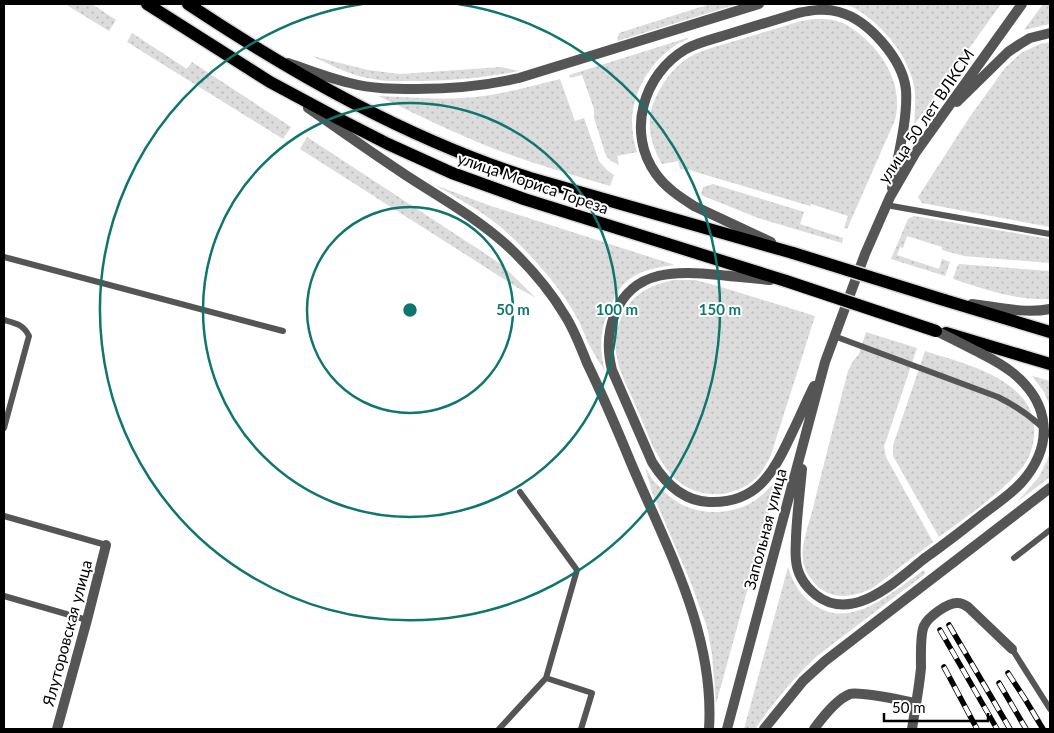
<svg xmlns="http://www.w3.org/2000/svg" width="1054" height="733" viewBox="0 0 1054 733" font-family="Lato,sans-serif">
  <defs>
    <pattern id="grass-dots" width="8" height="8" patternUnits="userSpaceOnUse" patternTransform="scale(1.25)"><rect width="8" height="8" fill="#dcdcdc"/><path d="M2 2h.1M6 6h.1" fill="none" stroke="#bbb" stroke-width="1.8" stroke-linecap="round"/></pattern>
  </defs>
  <rect width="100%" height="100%" fill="#fff"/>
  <!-- grass -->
  <path fill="url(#grass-dots)" d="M65 4H92L116 20 109 31Z
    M710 4H738L617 41 619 33Z
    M845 4H1001L914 125C915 109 917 93 912 78 904 49 873 14 845 4Z
    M1043 4H1050V24L1024 30Z
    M814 19C822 19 830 19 837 21 847 24 855 30 863 37 887 58 903 88 895 120L847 229 844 228 848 216 811 204 810 206 689 170 680 169 678 161 662 164C650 144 645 121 655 99 662 84 671 70 685 60 699 50 716 47 731 42 755 35 778 28 801 21Z
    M132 33 187 69 192 62 291 127 283 139 127 42Z
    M687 38 688 39C656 52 633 87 632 121 632 132 634 142 637 152L617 156 619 165 611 161 606 156 594 118V109L582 75 570 78 569 75Z
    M1050 42V227L922 203 918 197 969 118 1005 68 1021 53 1040 44Z
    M312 56 368 70 400 74 501 67 519 71C484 78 448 81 412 81 399 81 386 82 373 79 351 76 331 65 312 56Z
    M560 79 575 121 584 118 599 161 607 170 614 175 610 186C577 176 544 167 511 155 466 139 422 117 378 96 407 97 435 100 464 98 496 96 528 87 560 79Z
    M307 137 501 264 536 298 518 288 300 149Z
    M713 184 804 212 800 224 843 238 842 243 758 218 701 195 703 187Z
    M435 185 488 205 675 265C660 267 644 269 631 278 622 284 616 293 612 303 601 325 598 346 605 371 600 363 595 356 591 348 585 338 582 326 576 316 560 286 523 245 497 224 478 209 456 197 435 185Z
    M914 216 1050 239V263L964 256 942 250V247L907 236 903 248 900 247 897 255 939 269 942 259 950 262 945 276 891 259 908 219Z
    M959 264 1050 271V299C1017 301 984 289 953 279L957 267Z
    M673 280H695L718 286 815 316 771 455C767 463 763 472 756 478 736 498 700 500 678 481 667 472 660 459 653 447 646 429 638 411 630 393 625 382 619 370 617 357 615 350 615 342 617 334 622 301 642 287 673 280Z
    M866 332 917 348 886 441 884 446 886 457 933 542 874 587C854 598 832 601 815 584 809 577 804 569 803 560 801 543 809 524 813 508 824 462 836 417 848 371L853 361 859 354Z
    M925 351C965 364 1038 380 1034 434 1034 446 1029 460 1021 469 999 495 966 517 939 537L893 456V445Z
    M1032 376 1050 381V406L1044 392Z
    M1050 454V477L1017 502 1039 477Z
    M645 467C648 471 650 476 653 480 659 487 666 494 673 499 695 516 731 516 754 501 762 496 768 489 775 482H777L716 704 712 654 707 627 691 583 652 492Z
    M788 567C793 583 800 595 814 605 852 631 893 591 924 570L925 574 817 656C794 678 773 703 755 729H744Z"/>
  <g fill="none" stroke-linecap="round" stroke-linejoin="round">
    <!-- primary casing -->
    <g stroke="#dbdbdb" stroke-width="15">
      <path id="primary" d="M147 4 270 82 339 119 388 144 452 173 524 199 786 281
        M188 4C295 75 408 139 530 178L793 253
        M944 300 1050 332
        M946 333 1050 364"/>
    </g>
    <!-- service -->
    <path stroke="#555" stroke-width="6" d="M886 205 1050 234
      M4 257 283 331
      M4 320C15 323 23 324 29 336L4 428
      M834 336 998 397C1018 407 1035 419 1050 435
      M4 516 106 545
      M1014 558 1050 530
      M4 596 87 620
      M1012 649 1050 709
      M546 678 592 693 581 729
      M499 729 546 678 577 570 520 492"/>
    <!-- minor -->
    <path stroke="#555" stroke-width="10" d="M57 729 87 620 106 545
      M814 729C822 718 837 699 850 694 860 691 904 701 916 703
      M912 729C915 709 919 689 921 668 921 657 920 634 924 626 928 617 948 602 958 603 962 603 965 605 968 607L1012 649"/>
    <!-- tertiary -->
    <path stroke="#555" stroke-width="10" d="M288 63C309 70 329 78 350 83 372 89 394 89 416 89 451 89 485 86 519 78L759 4
      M957 102 1008 52 1020 44 1030 38 1050 33
      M308 108C340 130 372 153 404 174 442 199 483 221 515 253 533 271 551 292 564 314 574 329 580 346 587 363 603 396 617 429 631 463 667 548 715 634 709 729
      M771 242 694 206C680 197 666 188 656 174 626 133 643 74 686 49 699 42 714 39 729 34 752 27 775 20 798 13 812 10 825 8 839 12 869 20 903 60 906 90 908 120 897 159 892 188
      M770 280C753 278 737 277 720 275 679 271 633 268 615 314 607 333 607 350 612 370L652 462C665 483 683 501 709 502 757 504 773 473 791 435 799 419 806 402 814 386
      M972 304C997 307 1025 314 1050 309
      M802 469C800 491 797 514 796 537 796 544 795 552 796 560 797 574 805 586 816 595 853 624 897 580 925 558
      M727 729 825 362 865 254 890 197 916 152 1022 4
      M764 729 803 681 825 661 1050 488"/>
    <!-- primary -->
    <use href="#primary" stroke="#000" stroke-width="12"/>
    <!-- rail casing -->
    <g stroke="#000" stroke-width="5.5">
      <path id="rail" d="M949 625 1010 729
        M940 630 997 729
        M944 667 977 729
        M1008 673 1025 699 1043 729
        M999 683 1026 729"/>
    </g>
    <!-- rail -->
    <use href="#rail" stroke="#fff" stroke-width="4" stroke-dasharray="11" stroke-linecap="butt"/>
    <!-- primary-bridge casing -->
    <g stroke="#dbdbdb" stroke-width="15" stroke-linecap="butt">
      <path id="primary-bridge" d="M793 253 944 300
        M786 281 936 331"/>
    </g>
    <!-- tertiary-bridge -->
    <path stroke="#555" stroke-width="10" d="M925 558C945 544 964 529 983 514 996 504 1010 495 1021 483 1054 446 1051 404 1013 373 1003 365 992 359 980 353 966 346 951 338 936 331"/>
    <!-- primary-bridge -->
    <use href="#primary-bridge" stroke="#000" stroke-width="12"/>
  </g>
  <!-- distance rings -->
  <g fill="none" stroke="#0f766e" stroke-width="2.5">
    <circle cx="410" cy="310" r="103"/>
    <circle cx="410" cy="310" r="207"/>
    <path d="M458 4A310 310 0 1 1 362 4"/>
  </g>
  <g text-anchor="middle" stroke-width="4" stroke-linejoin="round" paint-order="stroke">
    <!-- street labels -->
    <g font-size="16" fill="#000" stroke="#fff">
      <text transform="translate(926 116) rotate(-56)" y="6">улица 50 лет ВЛКСМ</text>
      <text transform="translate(533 183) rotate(19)" y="6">улица Мориса Тореза</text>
      <text transform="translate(765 529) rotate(-75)" y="6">Запольная улица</text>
      <text transform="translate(67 633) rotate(-75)" y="6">Ялуторовская улица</text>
    </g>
  </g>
  <circle cx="410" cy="310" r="8" fill="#0f766e" stroke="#fff" stroke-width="2.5"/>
  <g font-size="15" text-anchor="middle" font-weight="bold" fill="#0f766e" stroke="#fff" stroke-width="4" stroke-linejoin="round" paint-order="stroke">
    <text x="513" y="315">50 m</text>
    <text x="617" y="315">100 m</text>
    <text x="720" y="315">150 m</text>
  </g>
  <!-- border -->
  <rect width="1054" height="733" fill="none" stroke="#000000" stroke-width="10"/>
  <!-- scale -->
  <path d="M884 713v8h104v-8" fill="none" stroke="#000000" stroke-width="2.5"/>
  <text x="892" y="713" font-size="15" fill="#000000" stroke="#ffffff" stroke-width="4" paint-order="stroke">50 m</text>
</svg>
